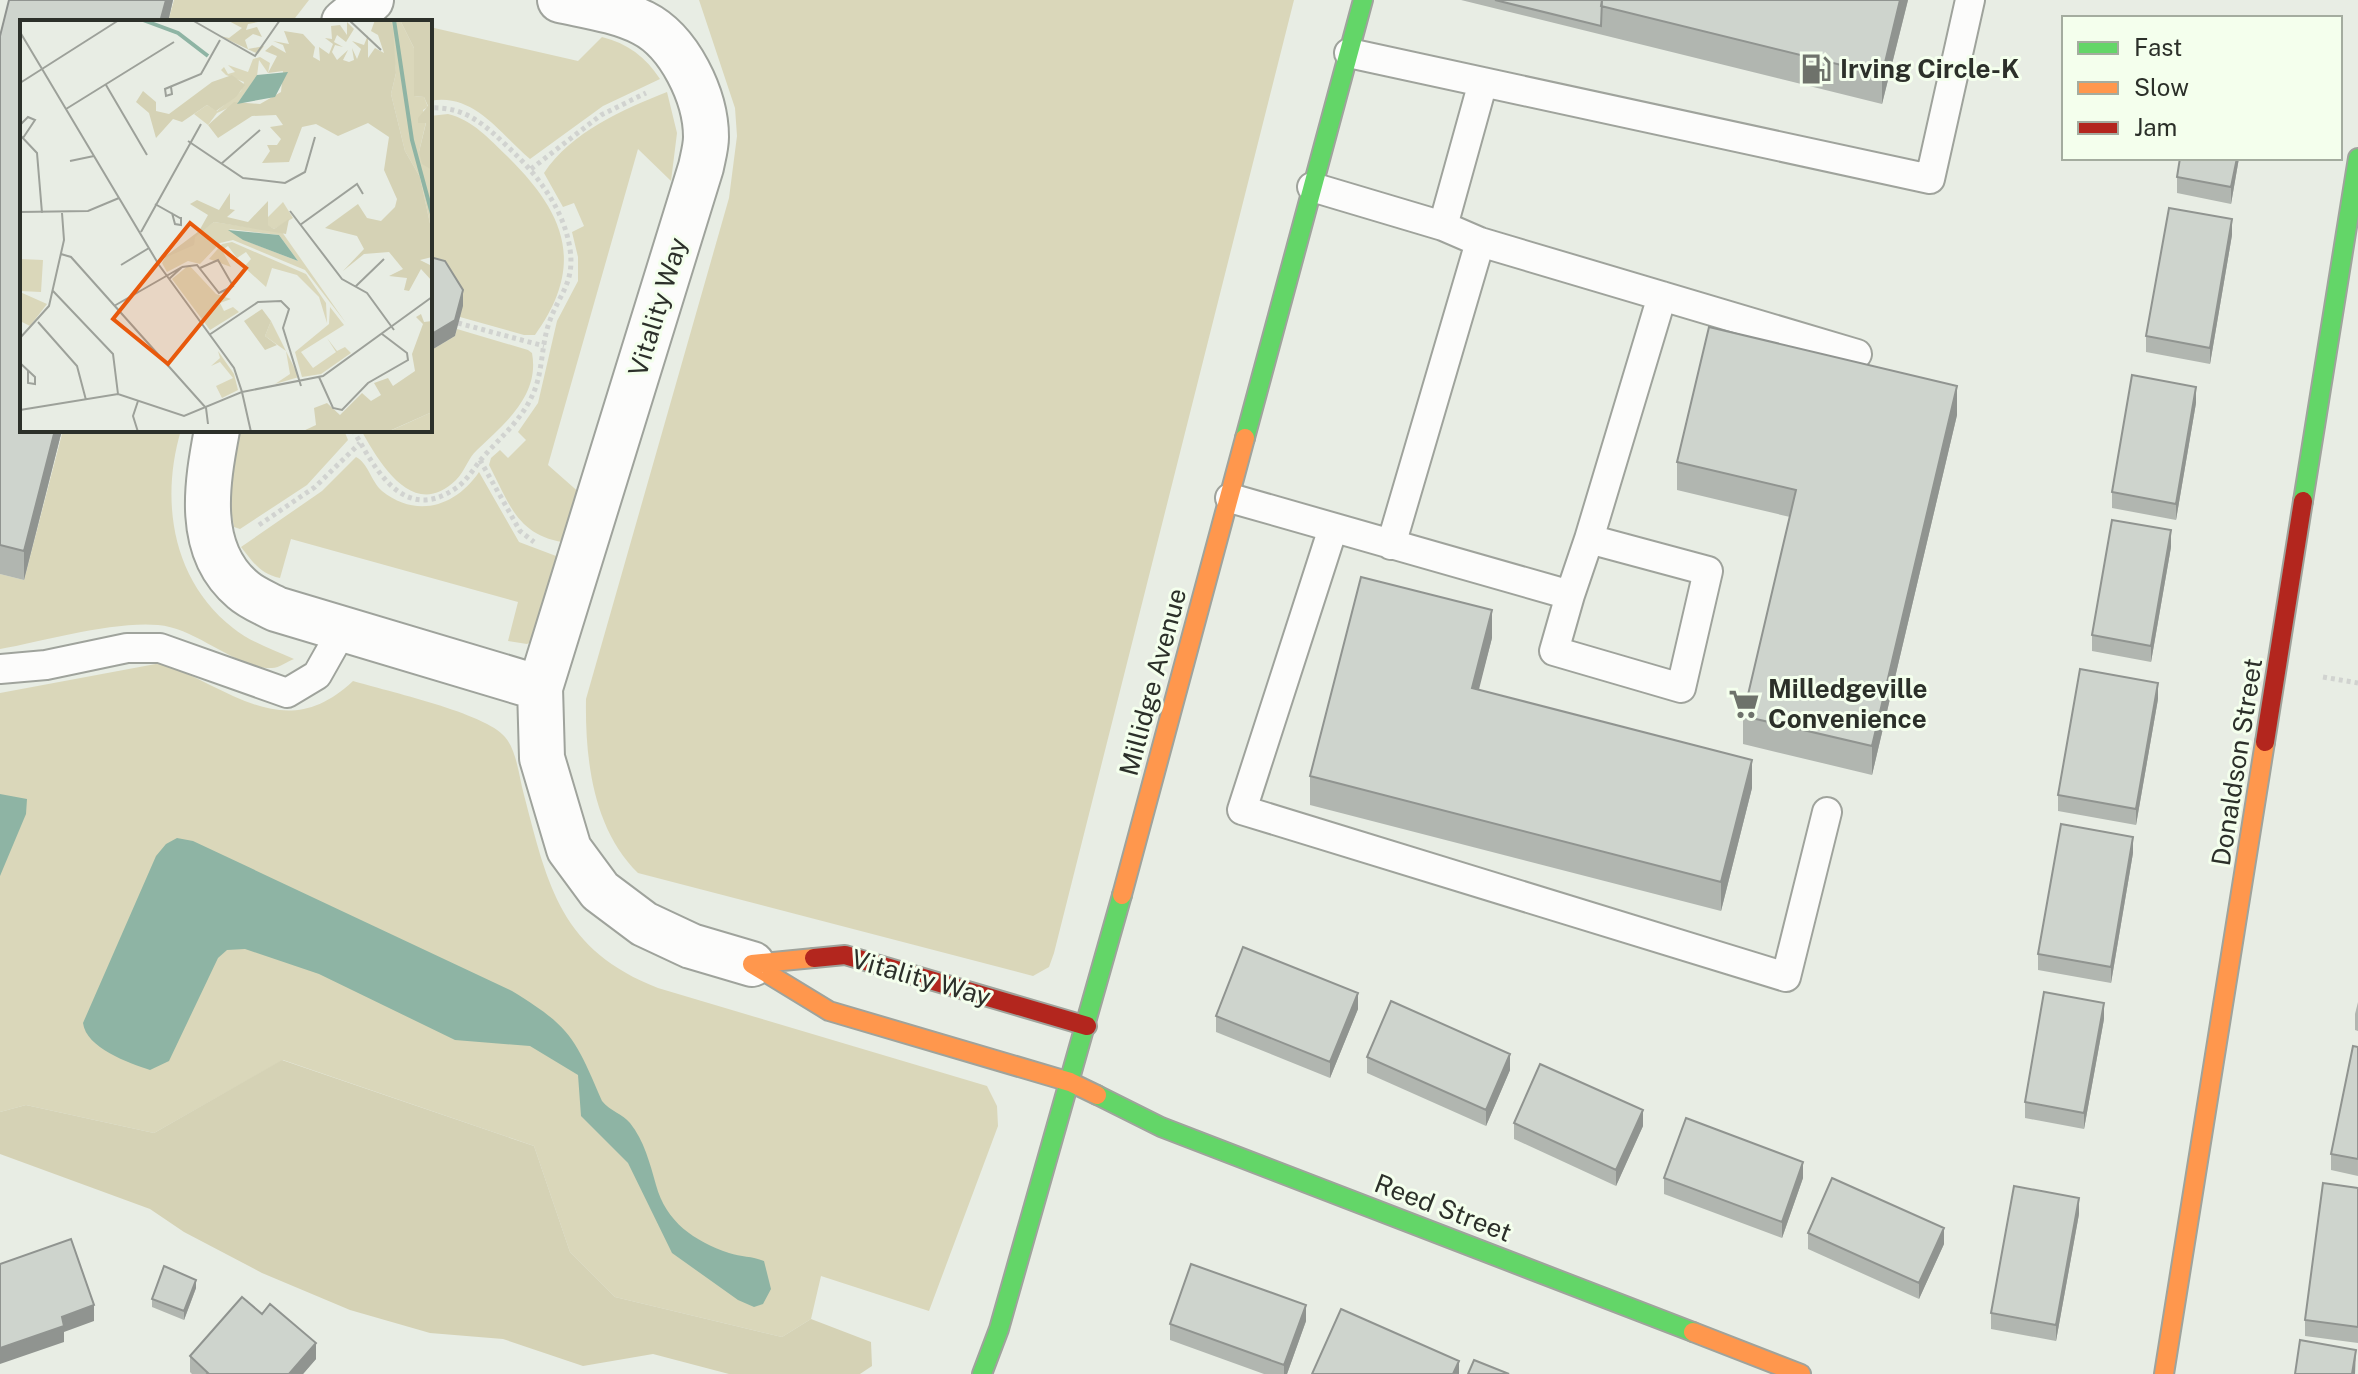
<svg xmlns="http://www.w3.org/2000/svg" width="2358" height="1374" viewBox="0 0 2358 1374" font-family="'Public Sans',sans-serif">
  <rect width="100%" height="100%" fill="#e8ede4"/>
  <!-- green -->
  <path fill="#dad7ba" d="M174 0H309L292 22H168Z
    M699 0H1294L1054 953 1049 967 1033 976 638 873C593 829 585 759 586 699L729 198 737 136 735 108Z
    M430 27 578 61 602 37C627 43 646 57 660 79L603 106 530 159C501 135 474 92 430 101Z
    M667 92 677 133 671 181 638 149 548 465 582 495 569 543C518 537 511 507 489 465L491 458 500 450 508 458 526 440 518 432 538 403 557 321 578 281V257L572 232 584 226 574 203 563 207 544 173C571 132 624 109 667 92Z
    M448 114C473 120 489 139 507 156 565 213 586 264 535 335H524L460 317 430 273V116Z
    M457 329 528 350 532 353C540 396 504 424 477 450 468 458 465 471 456 480 413 522 379 462 361 430H430V351L455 336Z
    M63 430H181C160 501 172 580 233 628 250 642 274 650 294 659 288 661 279 668 272 668 236 669 197 628 158 625 113 621 45 641 0 649V574L24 580Z
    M237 430H344L348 440 307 485 240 529 234 527 230 504Z
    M356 457C368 463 371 481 382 491 417 519 456 506 479 472L519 542 564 559 533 641 527 644 508 641 518 602 291 539 280 578C260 574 253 562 241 547L322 491Z
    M161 663C233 689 285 745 353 681 386 691 486 713 505 737 517 751 519 777 524 795 548 887 561 950 658 988L987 1086 997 1106 998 1126 929 1311 821 1276 811 1319 782 1337 615 1297 570 1252 534 1146 283 1060 154 1133 26 1105 0 1112V693Z"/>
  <!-- forest -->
  <path fill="#d5d2b5" d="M282 1060 534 1146 570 1252 615 1297 782 1337 811 1319 871 1342 872 1366 860 1374H729L653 1354 583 1366 503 1339 430 1333 350 1310 262 1273 184 1232 150 1209 0 1154V1112L26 1105 154 1133Z"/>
  <!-- water -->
  <path fill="#8eb4a4" d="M0 794 27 799 26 814 0 876Z
    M177 838 193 841 512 991C571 1027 575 1038 602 1101 610 1111 623 1114 630 1123 644 1140 650 1164 656 1185 666 1222 694 1241 729 1253 741 1257 752 1256 764 1261L771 1289 763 1304 754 1307 738 1300 672 1253 628 1163 581 1116 578 1075 530 1046 455 1040 319 974 245 949 227 950 218 958 169 1061 150 1070C129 1063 86 1048 83 1023L156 856 166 844Z"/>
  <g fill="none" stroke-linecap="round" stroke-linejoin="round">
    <!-- lane casing -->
    <g stroke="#9fa39c" stroke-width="32">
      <path id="lane" d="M1349 53 1930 179 1970 0
        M1312 187 1443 226 1480 242 1857 354
        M1443 226 1483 82
        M1230 498 1570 595 1554 651 1681 688 1708 571 1589 539 1662 296
        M1333 528 1242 810 1786 977 1827 812
        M1391 545 1480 242
        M1570 595 1589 539
        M0 669 46 665 127 648H160L287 693 317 675 343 629"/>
    </g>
    <!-- street casing -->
    <g stroke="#9fa39c" stroke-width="48">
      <path id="street" d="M560 0C587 6 617 10 643 23 679 41 706 96 706 137 706 147 703 157 701 167L540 688 542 758 569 849 600 891 644 924 691 946 752 964
        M344 22 371 0
        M217 430C207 483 195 550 243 590 252 598 265 603 276 609L540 688"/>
    </g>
    <!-- fast casing -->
    <g stroke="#9fa39c" stroke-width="22">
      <path id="fast" d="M1245 438 1363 0
        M2303 501 2358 158
        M1097 1095 1161 1127 1693 1332
        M982 1374 999 1329 1122 895"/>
    </g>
    <!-- slow casing -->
    <g stroke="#9fa39c" stroke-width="22">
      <path id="slow" d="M1122 895 1245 438
        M814 958 752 964 829 1011 1070 1082 1097 1095
        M1693 1332 1801 1374
        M2164 1374 2265 742"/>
    </g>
    <!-- jam casing -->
    <g stroke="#9fa39c" stroke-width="22">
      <path id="jam" d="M2265 742 2303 501
        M814 958 845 955 1087 1026"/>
    </g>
    <!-- path -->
    <path stroke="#d1d3d0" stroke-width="5" stroke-dasharray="4 4" stroke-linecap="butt" d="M531 169 601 115 646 93
      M458 323 544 346
      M353 430C375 468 403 525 456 488 468 480 475 466 484 456 502 436 522 419 533 394 543 372 541 346 549 323 559 294 575 283 570 249 564 209 537 174 508 147 484 124 464 106 430 108
      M480 460 520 531 534 542
      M259 525 315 487 360 443
      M2323 677 2358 683"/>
    <!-- lane -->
    <use href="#lane" stroke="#fcfcfb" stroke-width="28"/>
    <!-- street -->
    <use href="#street" stroke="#fcfcfb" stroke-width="44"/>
    <!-- fast -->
    <use href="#fast" stroke="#63d668" stroke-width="18"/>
    <!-- slow -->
    <use href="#slow" stroke="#ff974d" stroke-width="18"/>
    <!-- jam -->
    <use href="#jam" stroke="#b3261e" stroke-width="18"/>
  </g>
  <!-- wall -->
  <path fill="#b1b6b0" d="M9 0H173L168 22H22V430H62L24 580 0 574V36Z
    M1461 0H1908L1882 104Z
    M2180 158H2239L2231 204 2177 193V177Z
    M2232 235 2210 364 2146 352V336Z
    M2196 403 2176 520 2112 508V492Z
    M1957 415 1872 775 1743 744V716L1790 517 1677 490V462Z
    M2171 547 2151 662 2092 651V635Z
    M1492 638 1478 690 1752 788 1721 911 1310 805V776Z
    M2158 699 2136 825 2058 811V795Z
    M2133 853 2111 983 2038 970V954Z
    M2358 1002V1031L2355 1030V1014Z
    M1358 1009 1330 1078 1216 1032V1016Z
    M2104 1019 2084 1129 2025 1118V1102Z
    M2358 1047V1176L2331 1170V1154Z
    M1367 1057 1510 1070 1486 1126 1367 1073Z
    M1514 1123 1643 1126 1616 1186 1514 1139Z
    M1664 1178H1803L1782 1238 1664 1194Z
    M2358 1188V1343L2305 1336V1320Z
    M2079 1214 2056 1341 1991 1329V1313Z
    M1808 1233 1944 1244 1919 1299 1808 1249Z
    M196 1288 184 1320 152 1307V1299Z
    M1306 1321 1287 1374H1264L1170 1340V1324Z
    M190 1356 316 1359 303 1374H192L190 1372Z"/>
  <!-- shaded-wall -->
  <path fill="#909490" d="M166 0H173L168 22H160Z
    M1900 0H1908L1882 104V75Z
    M2237 158H2239L2231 204V187Z
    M2232 219V235L2210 364V348Z
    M463 290V306L455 336 430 351V335Z
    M1957 386V415L1872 775V746Z
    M2196 387V403L2176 520V504Z
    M55 430H62L24 580V551Z
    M2171 530V547L2151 662V646Z
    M1492 610V638L1472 717V688Z
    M2158 683V699L2136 825V809Z
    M1752 760V788L1721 911V882Z
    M2133 837V853L2111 983V967Z
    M1358 993V1009L1330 1078V1062Z
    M2104 1003V1019L2084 1129V1113Z
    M1510 1054V1070L1486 1126V1110Z
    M1643 1110V1126L1616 1186V1170Z
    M1803 1162V1178L1782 1238V1222Z
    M2079 1198V1214L2056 1341V1325Z
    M1944 1228V1244L1919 1299V1283Z
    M196 1280V1288L184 1320V1311Z
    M94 1305V1321L64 1332V1342L0 1364V1348L62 1317Z
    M1306 1305V1321L1287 1374H1284V1365Z
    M316 1343V1359L303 1374H289Z
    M2356 1350 2355 1374H2352Z
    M1459 1361V1374H1453Z"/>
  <!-- building -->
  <path fill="#ced4cd" stroke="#909490" stroke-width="2" d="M9 0H166L160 22H22V430H55L24 551 0 545V36Z
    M1495 0H1602L1601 26Z
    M1602 0H1900L1882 75 1601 6Z
    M2180 158H2237L2231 187 2177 177Z
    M2169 208 2232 219 2210 348 2146 336Z
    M430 257 445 261 463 290 455 320 430 335Z
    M1709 327 1957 386 1872 746 1743 716 1796 490 1677 462Z
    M2132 375 2196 387 2176 504 2112 492Z
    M2112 520 2171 530 2151 646 2092 635Z
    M1361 577 1492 610 1472 688 1752 760 1721 882 1310 776Z
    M2080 669 2158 683 2136 809 2058 795Z
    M2061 824 2133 837 2111 967 2038 954Z
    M1243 947 1358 993 1330 1062 1216 1016Z
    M2044 992 2104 1003 2084 1113 2025 1102Z
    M1391 1001 1510 1054 1486 1110 1367 1057Z
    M2353 1046 2358 1047V1159L2331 1154Z
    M1540 1064 1643 1110 1616 1170 1514 1123Z
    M1686 1118 1803 1162 1782 1222 1664 1178Z
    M1832 1178 1944 1228 1919 1283 1808 1233Z
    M2323 1183 2358 1188V1327L2305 1320Z
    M2014 1186 2079 1198 2056 1325 1991 1313Z
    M71 1239 94 1305 62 1317 64 1326 0 1348V1264Z
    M1191 1264 1306 1305 1284 1365 1170 1324Z
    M164 1266 196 1280 184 1311 152 1299Z
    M242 1297 262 1314 270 1304 316 1343 289 1374H207L208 1373 190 1356Z
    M1341 1309 1459 1361 1453 1374H1312Z
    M2300 1340 2356 1350 2352 1374H2295Z
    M1474 1360 1509 1374H1468Z"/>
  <!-- icons -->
  <defs>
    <g id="fuel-bare" transform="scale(2.4)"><path d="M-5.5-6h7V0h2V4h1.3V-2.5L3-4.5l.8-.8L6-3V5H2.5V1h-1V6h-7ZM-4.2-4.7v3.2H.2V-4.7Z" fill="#6e726b" stroke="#f4ffed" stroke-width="2.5" paint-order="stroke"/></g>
    <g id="supermarket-bare" transform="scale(2.4)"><path d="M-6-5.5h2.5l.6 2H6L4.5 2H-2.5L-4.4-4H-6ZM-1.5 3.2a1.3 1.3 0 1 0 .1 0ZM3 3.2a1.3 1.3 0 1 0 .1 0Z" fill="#6e726b" stroke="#f4ffed" stroke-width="2.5" paint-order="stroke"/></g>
  </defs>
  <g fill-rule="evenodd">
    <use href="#fuel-bare" x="1816" y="69"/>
    <use href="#supermarket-bare" x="1744" y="704"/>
  </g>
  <g text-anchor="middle" stroke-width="6" stroke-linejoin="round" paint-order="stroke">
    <!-- poi labels -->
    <g font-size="26" font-weight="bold" fill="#2c302a" stroke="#f4ffed" text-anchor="start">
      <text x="1840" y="78">Irving Circle-K</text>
      <text x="1768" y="698">Milledgeville<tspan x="1768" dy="30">Convenience</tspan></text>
    </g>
    <!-- street labels -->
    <g font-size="26" fill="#2c302a" stroke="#f4ffed">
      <text transform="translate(658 307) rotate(-73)" y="9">Vitality Way</text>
      <text transform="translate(1153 682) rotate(-75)" y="9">Millidge Avenue</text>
      <text transform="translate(2237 762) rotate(-81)" y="9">Donaldson Street</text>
      <text transform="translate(921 978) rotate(16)" y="9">Vitality Way</text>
      <text transform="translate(1443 1208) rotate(21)" y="9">Reed Street</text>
    </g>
  </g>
  <!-- overview -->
  <g transform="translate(20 20)">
    <rect width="412" height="412" fill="#e8ede4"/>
    <path d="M370 0H380L394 28V76L404 77 408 87 403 90 406 102 399 132 412 150V213L400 157 385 131 371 74 376 53ZM240 37 250 43 248 53 239 40 237 56 217 84 197 93 188 105 174 94 187 85 197 91 221 71 224 62 206 55 201 50 204 47 208 54 215 52 208 45 228 52 233 39ZM263 182 273 198 254 209 247 205 248 197ZM194 202 262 212 326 303 285 250 213 220 200 223 180 244 168 241 147 252 142 243 146 236ZM209 209 259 215 278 241 226 221ZM212 222 286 254 306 283 307 303 299 277 277 255 252 248 246 267 224 247 231 239 226 232 217 238 208 226 202 230 211 247 189 239 202 224ZM0 239 23 240 21 272 0 271ZM169 245 196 274 211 279 200 283 204 291 213 287 219 292 190 310 152 259ZM0 272 27 284 10 306 0 301ZM310 287 324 305 281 332 293 348 316 332 307 318 317 331 325 327 331 333 301 354 282 357 275 332 309 304ZM251 301 279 357 255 364 270 354 266 331 245 316ZM198 331 214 354 218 370 202 378 196 366 213 358 200 342 191 346 200 338ZM412 392V412H367L381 406Z" fill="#dad7ba" fill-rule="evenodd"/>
    <path d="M207 0 238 2 228 4 226 10 237 7 242 17 233 14 225 20 228 29 244 26 238 34 200 16 209 18 222 8ZM355 0H370L373 9 376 53 371 74 385 131 400 157 412 213V237L400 240 412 246V261L401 249 389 271 384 270 387 258 369 256 383 249 369 232 344 234 323 251 344 229 337 216 305 208 338 184 347 198 361 201 375 187 377 179 364 150 369 117 348 103 318 116 296 104 282 107 269 142 242 143 250 131 247 125H257L261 119 250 107 263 105 256 95 232 96 198 118 188 105 214 82 240 84 261 72 263 51 248 53 257 36 245 31 252 25 266 33 263 25 253 21 269 24 264 11 283 14 295 27 293 37 300 41 299 27 309 34 313 24 305 18 312 19 311 6 320 5 327 15V2L334 9 326 22 317 15 314 22 323 27 315 25 312 32 317 40 328 30 323 40 329 42 334 40 332 28 337 39 341 29 332 21 344 25 348 15V38L355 28 364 33 358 15 351 11ZM380 0H412V150L402 144 399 132 406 103H398V98L408 86 404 77 394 76V28ZM212 55 225 65 216 77 196 91 187 85 162 102 153 99 136 118 129 93 116 82 123 71 136 82V91L149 94 192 62ZM210 173V189L215 190 207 197 228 202 248 181V205L254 209 269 199 266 214 194 202 175 217 174 225 142 239 179 211 188 195 170 184 177 180 199 190ZM242 289 251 301 245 316 257 325 245 330 224 301ZM401 294 404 302 412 301V392L367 412H281L296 405 294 388 307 383 320 395 342 373 351 381 361 375 354 363 368 358 373 366 395 351 392 334 403 304 396 297Z" fill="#d5d2b5"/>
    <path d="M268 52 255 77 217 84 237 55ZM208 210 259 215 278 241 223 220Z" fill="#8eb4a4"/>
    <path fill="none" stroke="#8eb4a4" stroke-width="4" d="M123 0 158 13 188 36M374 0 392 120 412 194"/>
    <path fill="none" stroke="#9da19a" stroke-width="2" d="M172 0 235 36 260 0M329 0 361 30M0 12 139 245 214 348 222 372 164 396 98 374 0 390M0 63 99 0M86 65 127 135M151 67 152 74 146 76 145 69 181 54 200 20M46 89 154 22M0 105 8 97 15 100 3 118M0 115 17 133 22 193M168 121 223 158 265 163 285 152 295 117M50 141 74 136M201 144 240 110M135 184 160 198H161V205L155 204 152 193M270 191 322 259 347 273 374 310M0 192 68 191 99 178M280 205 337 164 343 174M121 212 181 104M41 234 51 237 186 388 188 404M101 245 129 228M162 247 177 245 199 273 213 266 198 240 180 248M335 267 364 239M33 271 93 334 98 374M94 286 162 247 149 259M18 302 57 346 66 380M189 315 238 282 261 281 269 289 263 308 281 366M0 318 29 286 44 220 42 193M0 343 15 357V364L8 363V351M299 357 313 388 322 390 348 363 388 340 387 333 362 314M118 412 113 396 118 381M231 412 222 372 303 356 412 277"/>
    <path fill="#e8590c" fill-opacity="0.15" stroke="#e8590c" stroke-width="4" d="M170 203 226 248 148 344 93 299Z"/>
    <rect width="412" height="412" fill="none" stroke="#2c302a" stroke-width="4"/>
  </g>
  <!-- legend -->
  <rect x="2062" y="16" width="280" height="144" fill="#f4ffed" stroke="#a4ac9f" stroke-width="2"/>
  <rect x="2078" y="42" width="40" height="12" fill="#63d668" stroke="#a4ac9f" stroke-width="2"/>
  <text x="2134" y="56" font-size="24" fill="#2c302a">Fast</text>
  <rect x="2078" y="82" width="40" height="12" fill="#ff974d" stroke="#a4ac9f" stroke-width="2"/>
  <text x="2134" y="96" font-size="24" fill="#2c302a">Slow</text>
  <rect x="2078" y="122" width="40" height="12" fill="#b3261e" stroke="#a4ac9f" stroke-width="2"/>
  <text x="2134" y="136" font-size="24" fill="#2c302a">Jam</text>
</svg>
